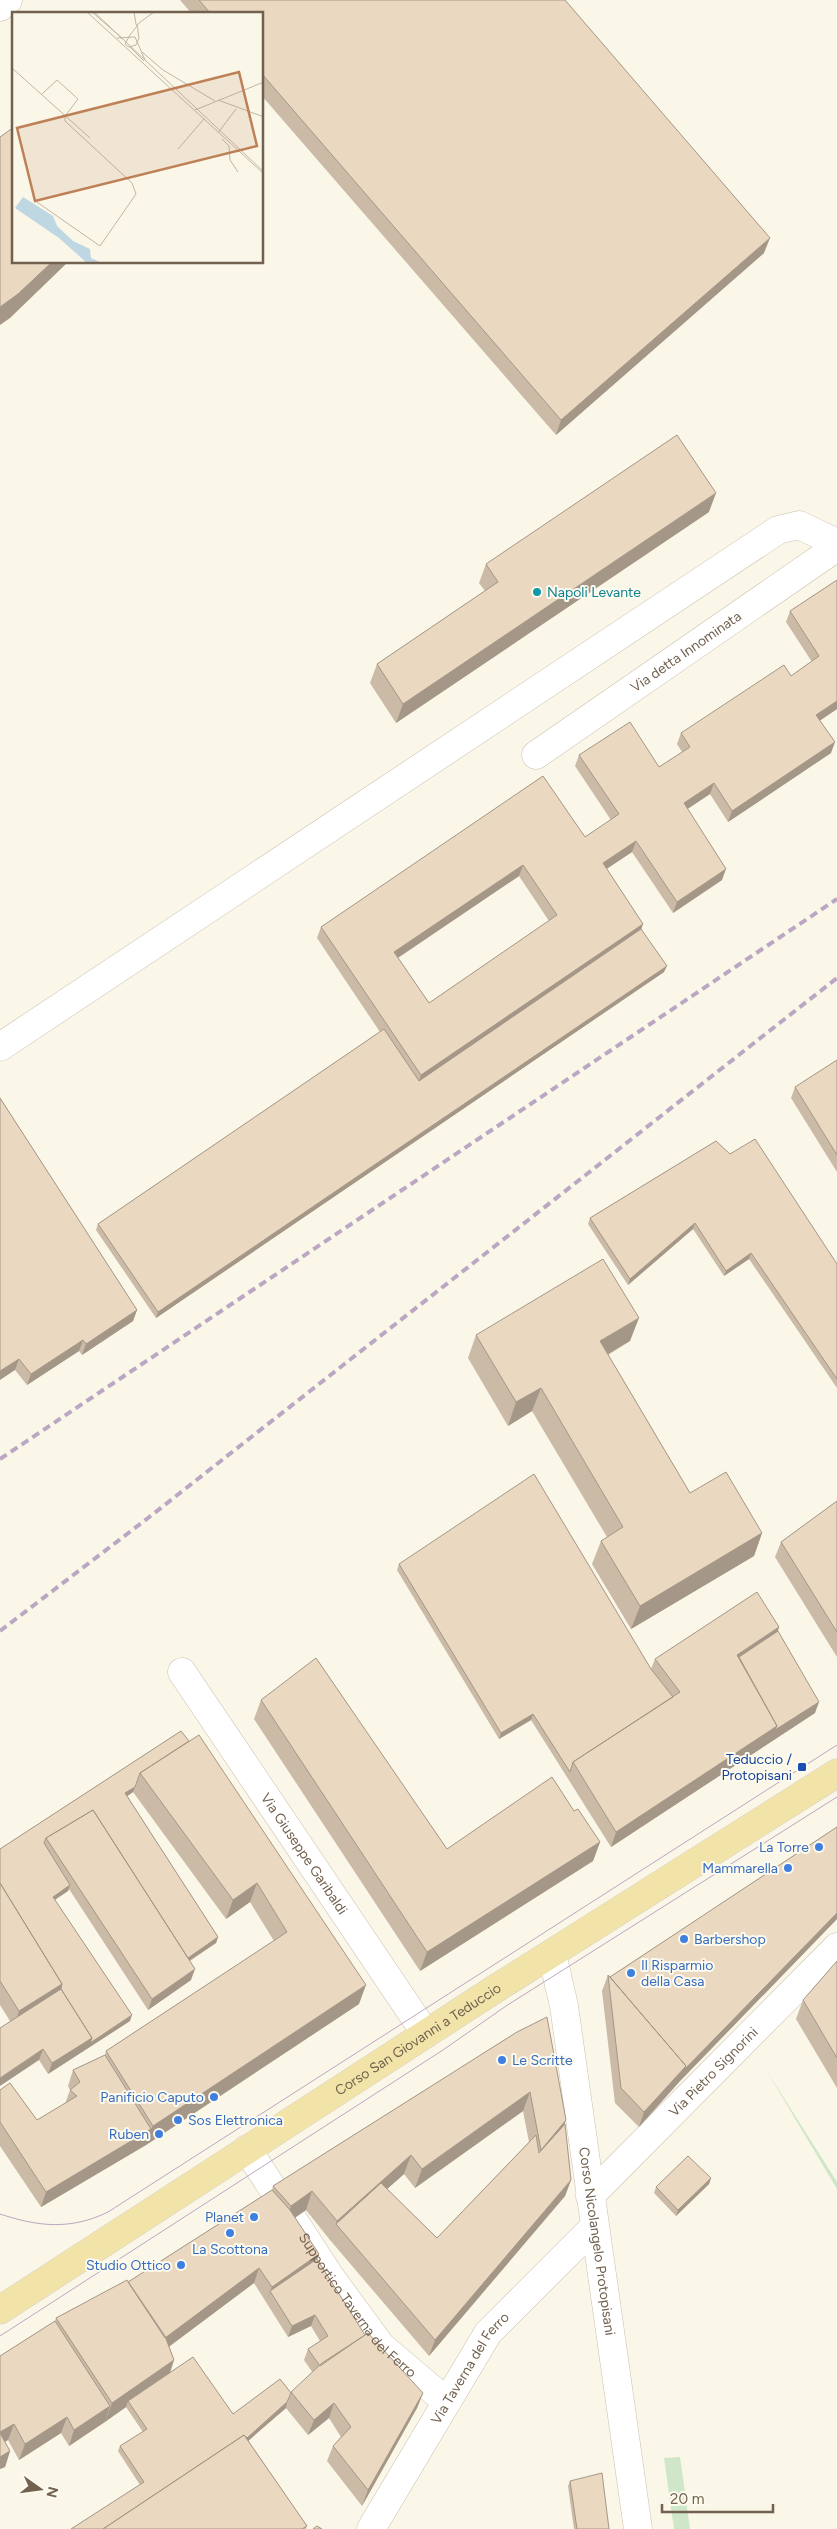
<svg xmlns="http://www.w3.org/2000/svg" width="837" height="2529" viewBox="0 0 837 2529" font-family="Figtree,sans-serif">
  <rect width="100%" height="100%" fill="#faf6e8"/>
  <!-- green -->
  <path fill="#cfe7c8" d="M765 2068 837 2182V2189Z
    M680 2457 690 2529H674L664 2458Z"/>
  <g fill="none" stroke-linecap="round" stroke-linejoin="round">
    <!-- minor casing -->
    <g stroke="#cbc0af" stroke-width="29">
      <g id="minor">
        <path d="M0 7 8 0"/>
        <path id="s1" d="M536 755 837 547"/>
        <path d="M0 1047 778 530 799 525 837 543"/>
        <path id="s2" d="M182 1672 426 2034"/>
        <path id="s3" d="M552 1954 564 2006 638 2529"/>
        <path id="s4" d="M247 2149 329 2275 381 2346 447 2402"/>
        <path id="s5" d="M590 2196 837 1947"/>
        <path id="s6" d="M371 2529 488 2333 594 2227"/>
      </g>
    </g>
    <!-- major casing -->
    <g stroke="#d8d3ce" stroke-width="29">
      <g id="major">
        <path id="s7" d="M0 2310 495 1989 837 1773"/>
      </g>
    </g>
    <!-- minor -->
    <use href="#minor" stroke="#fff" stroke-width="28"/>
    <!-- major -->
    <use href="#major" stroke="#f2e3a8" stroke-width="28"/>
    <!-- tram -->
    <path stroke="#bba7c3" stroke-width="1" d="M0 2214C39 2227 71 2230 108 2212L837 1745
      M0 2336 443 2050 506 2006 837 1797"/>
    <!-- rail -->
    <path stroke="#bba7c3" stroke-width="4" stroke-dasharray="8 5" stroke-linecap="butt" d="M0 1459 837 899
      M0 1631 148 1518 837 978"/>
  </g>
  <!-- wall -->
  <path fill="#cabaa6" fill-rule="evenodd" d="M180 0H565L764 253 556 435 262 96V14H192Z
    M709 512 396 723 370 683 377 664 485 591 479 583 486 564Z
    M837 580V709L820 720 831 753 728 822 710 794 687 809 722 880 673 913 632 852 606 869 643 924 641 929 664 972 156 1318 96 1230 98 1224 380 1032 317 938 321 927 585 837 611 820 575 766 579 755 659 767 682 752 677 744 681 733 791 676 812 662 786 622 790 611ZM519 876 549 921 429 1003 398 958Z
    M837 1060V1172L791 1098 795 1087Z
    M0 1098 137 1310 133 1321 82 1355 79 1351 27 1385 15 1370Z
    M716 1141 837 1264V1388L749 1259 724 1276 693 1229 628 1285 588 1224 590 1218Z
    M476 1335 630 1341 608 1355 690 1493 762 1533 754 1556 631 1629 592 1564 601 1541 607 1537 532 1411 508 1426 468 1358Z
    M837 1501V1657L775 1557 781 1542Z
    M399 1564 651 1669 655 1659 779 1627 778 1631 815 1713 611 1847 531 1720 499 1739 397 1570Z
    M261 1700 447 1849 574 1811 600 1842 593 1861 420 1971 254 1719Z
    M181 1731 359 2004 146 2145 41 2207 0 2146V2090L37 2120 65 2104 70 2090 68 2086 73 2070 105 2055 106 2051 274 1941 250 1902 226 1919 133 1792 127 1796 218 1937 216 1943 190 1961 191 1980 148 2010 69 1889 68 1891 55 1900 130 2021 48 2074 39 2060 10 2021 0 2005V1849Z
    M837 1827V1919L680 2081 639 2127 615 2103 602 1991 608 1975 610 1977Z
    M837 1961V2088L796 2019 803 2000Z
    M517 2032 565 2124 571 2180 565 2196 429 2356 330 2240 306 2210 295 2218 319 2254 317 2259 365 2335 423 2393 417 2408 362 2506 327 2461 333 2446 341 2437 329 2418 308 2435 286 2408 248 2440 307 2526 306 2529H71L140 2485 118 2451 120 2446 143 2432 126 2407 69 2446 61 2433 19 2460 8 2440 5 2442 10 2451 5 2467 0 2469V2356L55 2321 56 2318 128 2282 272 2190 273 2186ZM523 2111 529 2142 437 2238 387 2189 404 2174 415 2188ZM254 2283 288 2337 311 2326 320 2341 308 2349 304 2360 313 2373 291 2393 233 2414 170 2372 174 2360 169 2346Z
    M711 2178 709 2184 676 2216 654 2193 656 2187Z
    M570 2481 609 2529H574L568 2486Z"/>
  <!-- shaded-wall -->
  <path fill="#a49787" d="M770 238 764 253 556 435 561 420Z
    M52 262H68L10 318 0 325V307Z
    M716 493 709 512 396 723 403 704Z
    M837 701V709L812 726 816 715Z
    M835 742 831 753 728 822 732 811Z
    M714 783 710 794 680 814 684 803Z
    M636 841 632 852 599 874 603 863Z
    M523 865 519 876 390 963 394 952Z
    M726 869 722 880 673 913 677 902Z
    M643 924 639 935 417 1086 421 1075Z
    M667 966 664 972 156 1318 158 1312Z
    M695 1223 693 1229 628 1285 630 1279Z
    M751 1253 749 1259 724 1276 726 1271Z
    M137 1310 133 1321 82 1355 86 1344Z
    M639 1318 630 1341 591 1364 600 1341Z
    M83 1340 79 1351 27 1385 31 1374Z
    M19 1359 15 1370 0 1380V1371Z
    M541 1388 532 1411 508 1426 516 1402Z
    M762 1533 754 1556 631 1629 640 1606Z
    M779 1627 774 1642 739 1665 737 1655Z
    M819 1702 815 1713 611 1847 616 1832 777 1726Z
    M533 1714 531 1720 499 1739 501 1733Z
    M135 1787 133 1792 123 1799 125 1793Z
    M600 1842 593 1861 420 1971 427 1952Z
    M257 1883 250 1902 226 1919 233 1900Z
    M70 1885 68 1891 51 1902 53 1897Z
    M837 1913V1919L680 2081 639 2127 644 2112 686 2066Z
    M218 1937 216 1943 181 1966 184 1961Z
    M195 1969 191 1980 148 2010 152 1999Z
    M62 1984 57 2000 14 2027 19 2011Z
    M366 1985 359 2004 146 2145 41 2207 46 2192 151 2129 153 2126Z
    M132 2015 130 2021 48 2074 52 2063 92 2038Z
    M43 2049 39 2060 0 2086V2078Z
    M530 2092 523 2111 415 2188 422 2169Z
    M566 2120 559 2139 534 2169 541 2150Z
    M411 2155 404 2174 341 2230 336 2224 330 2240 337 2221Z
    M711 2178 709 2184 676 2216 678 2210Z
    M571 2180 565 2196 429 2356 435 2340Z
    M312 2191 306 2210 284 2225 291 2206Z
    M319 2254 313 2270 270 2291 266 2302 272 2287Z
    M259 2268 254 2283 158 2355 163 2339Z
    M315 2315 311 2326 288 2337 292 2326Z
    M174 2360 168 2379 128 2401 126 2407 105 2422 112 2403Z
    M423 2393 417 2408 362 2506 368 2490Z
    M287 2402 286 2408 224 2462 121 2529Z
    M334 2403 329 2418 308 2435 314 2420Z
    M110 2406 105 2422 69 2446 74 2430Z
    M67 2417 61 2433 19 2460 25 2444Z
    M14 2424 8 2440 0 2444V2432Z
    M10 2451 5 2467 0 2469V2457Z"/>
  <!-- building -->
  <path fill="#ebd8c1" stroke="#a49787" fill-rule="evenodd" d="M199 0H565L770 238 561 420 262 74V14H211Z
    M14 127V262H52L18 294 0 307V137Z
    M677 435 716 493 403 704 377 664 498 582 486 564Z
    M837 580V701L816 715 835 742 732 811 714 783 684 803 726 869 677 902 636 841 603 863 643 924 421 1075 321 927 543 776 585 837 619 814 579 755 630 722 659 767 690 747 681 733 784 665 791 676 819 656 790 611ZM523 865 557 915 429 1003 394 952Z
    M641 929 667 966 158 1312 98 1224 384 1029 419 1081Z
    M837 1060V1155L795 1087Z
    M0 1098 137 1310 86 1344 83 1340 31 1374 19 1359 0 1371Z
    M755 1139 837 1264V1379L751 1253 726 1271 695 1223 630 1279 590 1218 716 1141 730 1154Z
    M603 1259 639 1318 600 1341 690 1493 726 1472 762 1533 640 1606 601 1541 623 1527 541 1388 516 1402 476 1335Z
    M534 1474 651 1669 673 1697 573 1762 570 1772 533 1714 501 1733 399 1564Z
    M837 1501V1632L781 1542Z
    M757 1592 779 1627 737 1655 777 1726 616 1832 573 1762 680 1692 655 1659Z
    M778 1631 819 1702 775 1730 777 1726 739 1657Z
    M316 1658 447 1849 552 1777 574 1811 578 1809 600 1842 427 1952 261 1700Z
    M181 1731 189 1741 140 1773 135 1787 125 1793 218 1937 188 1958 93 1810 46 1838 44 1843 70 1885 53 1897 132 2015 90 2043 92 2038 61 1989 62 1984 0 1883V1849Z
    M199 1735 366 1985 153 2126 106 2051 287 1932 257 1883 233 1900 140 1773Z
    M93 1810 195 1969 152 1999 46 1838Z
    M837 1827V1913L684 2070 686 2066 610 1977Z
    M0 1883 62 1984 19 2011 0 1981Z
    M837 1961V2058L803 2000Z
    M608 1975 686 2066 644 2112 621 2088Z
    M61 1989 92 2038 52 2063 43 2049 0 2078V2028Z
    M547 2017 566 2120 541 2150 530 2092 422 2169 411 2155 337 2221 312 2191 291 2206 273 2186 517 2032Z
    M105 2055 151 2129 46 2192 0 2122V2090L10 2083 37 2120 77 2096 70 2090 80 2082 73 2070Z
    M565 2124 571 2180 435 2340 336 2224 381 2183 437 2238 536 2135 539 2153Z
    M688 2156 711 2178 678 2210 656 2187Z
    M272 2190 290 2210 319 2254 272 2287 259 2268 165 2338 128 2282Z
    M317 2259 365 2335 320 2366 308 2349 328 2336 315 2315 292 2326 270 2291Z
    M127 2280 165 2336 174 2360 112 2403 56 2318Z
    M55 2321 110 2406 74 2430 67 2417 25 2444 14 2424 0 2432V2356Z
    M368 2333 423 2393 368 2490 333 2446 351 2427 334 2403 314 2420 291 2392 322 2363Z
    M193 2357 233 2414 280 2379 291 2393 287 2402 247 2438 244 2435 103 2529H71L144 2482 120 2446 147 2429 128 2401Z
    M0 2433 10 2451 0 2457Z
    M244 2435 307 2526 302 2529H103Z
    M602 2473 609 2529H577L570 2481Z
    M317 2526 322 2529H313Z"/>
  <!-- markers -->
  <circle fill="#0f9aa8" stroke="#fdfaee" stroke-width="2" cx="537" cy="592" r="5"/>
  <rect fill="#1a4fb4" stroke="#fdfaee" stroke-width="2" x="797" y="1762" width="10" height="10" rx="2.5"/>
  <g fill="#3f7fe0" stroke="#fdfaee" stroke-width="2">
    <circle cx="819" cy="1847" r="5"/>
    <circle cx="788" cy="1868" r="5"/>
    <circle cx="684" cy="1939" r="5"/>
    <circle cx="631" cy="1973" r="5"/>
    <circle cx="502" cy="2060" r="5"/>
    <circle cx="214" cy="2097" r="5"/>
    <circle cx="178" cy="2120" r="5"/>
    <circle cx="159" cy="2134" r="5"/>
    <circle cx="254" cy="2217" r="5"/>
    <circle cx="230" cy="2233" r="5"/>
    <circle cx="181" cy="2265" r="5"/>
  </g>
  <g text-anchor="middle" stroke-width="4" stroke-linejoin="round" paint-order="stroke">
    <!-- culture labels -->
    <g font-size="14" fill="#0d838f" stroke="#fdfaee" text-anchor="start">
      <text x="547" y="597">Napoli Levante</text>
    </g>
    <!-- street labels -->
    <g font-size="14" fill="#72614f" stroke="#fdfaee">
      <text dy="5" stroke="none"><textPath href="#s1" startOffset="182">Via detta Innominata</textPath></text>
      <text dy="5" stroke="none"><textPath href="#s2" startOffset="219">Via Giuseppe Garibaldi</textPath></text>
      <text dy="5" stroke="none"><textPath href="#s7" startOffset="498">Corso San Giovanni a Teduccio</textPath></text>
      <text dy="5" stroke="none"><textPath href="#s5" startOffset="175">Via Pietro Signorini</textPath></text>
      <text dy="5" stroke="none"><textPath href="#s3" startOffset="291">Corso Nicolangelo Protopisani</textPath></text>
      <text dy="5" stroke="none"><textPath href="#s4" startOffset="192">Supportico Taverna del Ferro</textPath></text>
      <text dy="5" stroke="none"><textPath href="#s6" startOffset="189">Via Taverna del Ferro</textPath></text>
    </g>
    <!-- transit labels -->
    <g font-size="14" fill="#164399" stroke="#fdfaee" text-anchor="end">
      <text x="792" y="1764">Teduccio /<tspan x="792" dy="16">Protopisani</tspan></text>
    </g>
    <!-- shop labels -->
    <g font-size="14" fill="#366cbe" stroke="#fdfaee" text-anchor="end">
      <text x="809" y="1852">La Torre</text>
      <text x="778" y="1873">Mammarella</text>
      <text x="694" y="1944" text-anchor="start">Barbershop</text>
      <text x="641" y="1970" text-anchor="start">Il Risparmio<tspan x="641" dy="16">della Casa</tspan></text>
      <text x="512" y="2065" text-anchor="start">Le Scritte</text>
      <text x="204" y="2102">Panificio Caputo</text>
      <text x="188" y="2125" text-anchor="start">Sos Elettronica</text>
      <text x="149" y="2139">Ruben</text>
      <text x="244" y="2222">Planet</text>
      <text x="230" y="2254" text-anchor="middle">La Scottona</text>
      <text x="171" y="2270">Studio Ottico</text>
    </g>
  </g>
  <!-- overview -->
  <g transform="translate(12 12)">
    <rect width="251" height="251" fill="#faf6e8"/>
    <path d="M11 185 41 204 45 214 61 229 78 237 79 246 90 251H75L47 226 3 196Z" fill="#bed7e2"/>
    <path fill="none" stroke="#c0b6a6" stroke-width="1" d="M75 0 252 162M80 0 111 27M82 0 252 160M122 0 124 12 125 14 126 17V20L127 26 124 33 117 35 113 32 118 23 125 14 127 11 142 0M105 26 123 25 133 48M118 35 132 49M130 40 151 58 203 89M0 56 78 126M206 88 252 105M183 98 252 70M206 121 224 97M210 127 217 134 218 148 226 160M166 137 192 107M22 188 88 234 124 182 120 171 53 109V104L66 87 45 68 30 82"/>
    <path fill="#be8057" fill-opacity="0.15" stroke="#be8057" stroke-width="2.5" d="M227 60 245 134 23 189 5 116Z"/>
    <rect width="251" height="251" fill="none" stroke="#72614f" stroke-width="2.5"/>
  </g>
  <!-- north arrow -->
  <g transform="translate(40 2489) rotate(104)" stroke="#fdfaee" stroke-width="4" paint-order="stroke">
  <path d="M0-4L9 19L0 12L-9 19Z" fill="#72614f"/>
  <text y="-8" font-size="14" font-weight="bold" text-anchor="middle" fill="#72614f">N</text>
  </g>
  <!-- scale -->
  <path d="M662 2504v8h111v-8" fill="none" stroke="#72614f" stroke-width="2.5"/>
  <text x="670" y="2504" font-size="15" fill="#72614f" stroke="#fdfaee" stroke-width="4" paint-order="stroke">20 m</text>
</svg>
